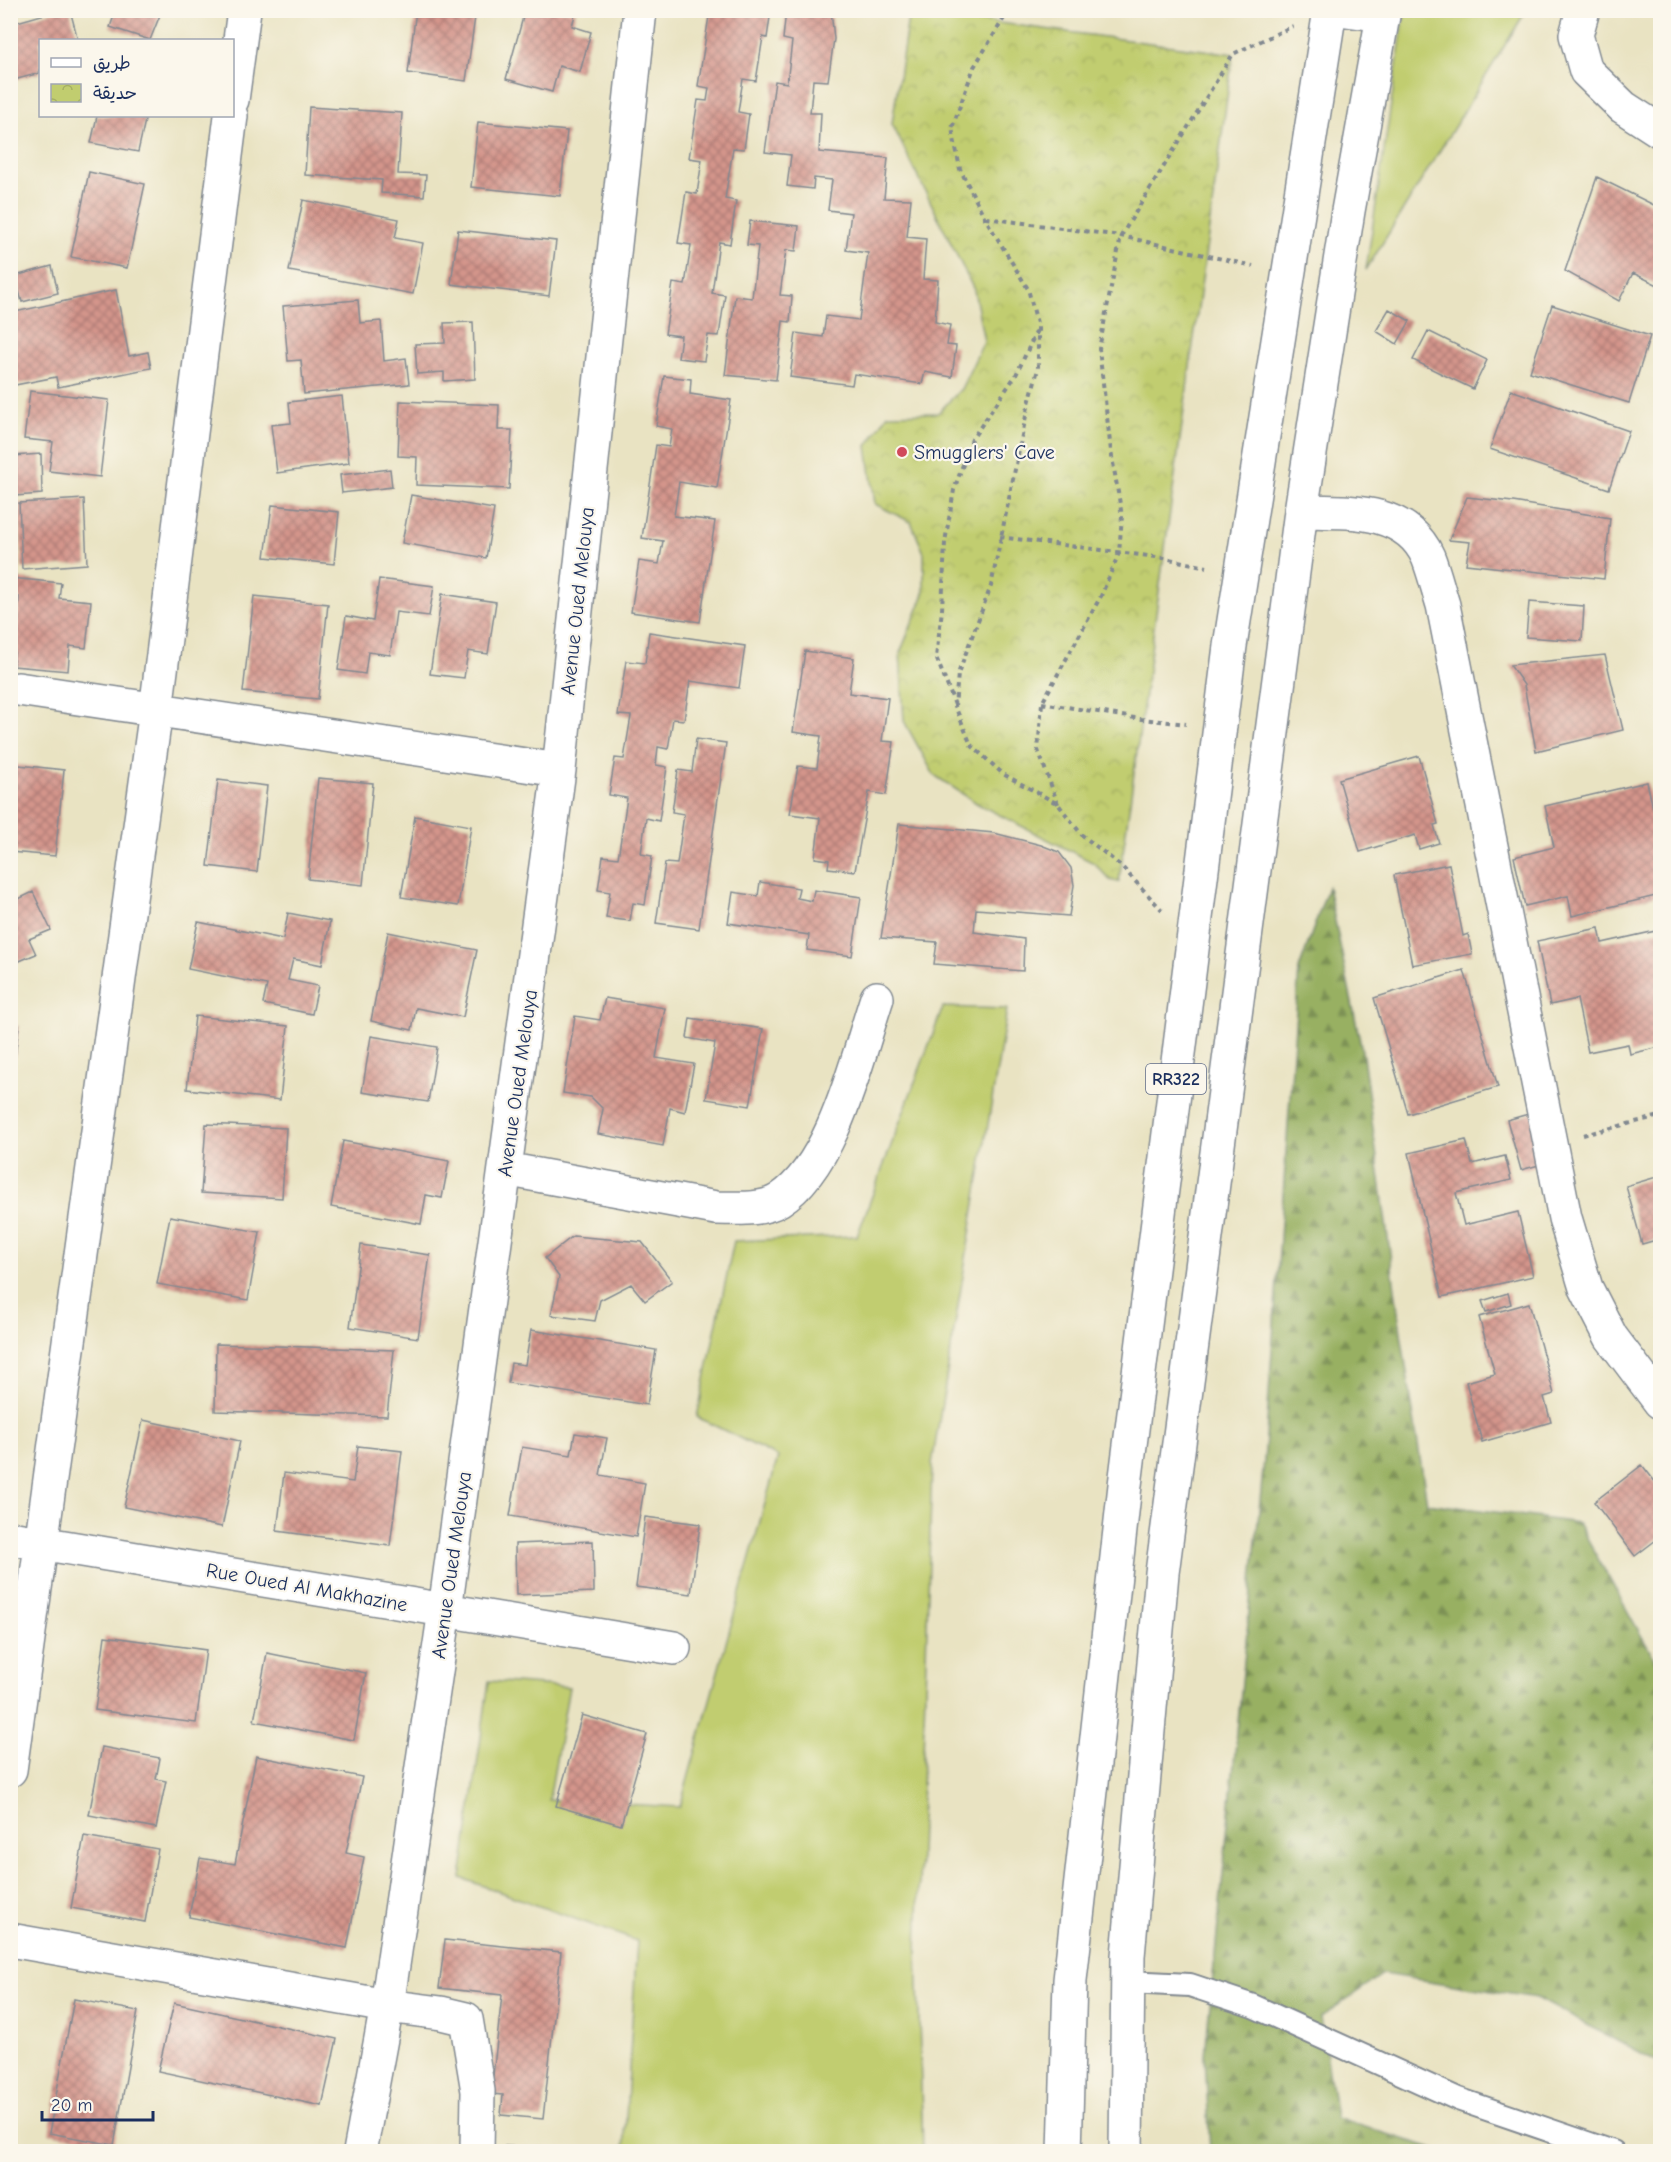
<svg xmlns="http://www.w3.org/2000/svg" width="1671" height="2162" viewBox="0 0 1671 2162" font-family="'Comic Neue','Playpen Sans Arabic',sans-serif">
  <defs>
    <pattern id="forest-firs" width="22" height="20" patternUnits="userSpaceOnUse" patternTransform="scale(1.5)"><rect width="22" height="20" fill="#98b062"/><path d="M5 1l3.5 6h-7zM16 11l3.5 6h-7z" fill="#7b9054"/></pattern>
    <pattern id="park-crowns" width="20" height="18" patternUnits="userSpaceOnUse" patternTransform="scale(1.5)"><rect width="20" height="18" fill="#c1cd6f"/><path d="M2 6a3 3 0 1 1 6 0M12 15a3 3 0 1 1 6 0" fill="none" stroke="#a5b063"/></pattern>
    <pattern id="building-cross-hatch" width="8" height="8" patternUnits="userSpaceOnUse" patternTransform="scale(1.5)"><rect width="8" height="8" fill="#d4958b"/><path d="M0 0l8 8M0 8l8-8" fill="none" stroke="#ab7a75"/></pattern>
  </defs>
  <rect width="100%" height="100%" fill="#fbf7ec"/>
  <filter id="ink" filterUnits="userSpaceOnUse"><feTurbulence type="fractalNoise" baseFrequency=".0167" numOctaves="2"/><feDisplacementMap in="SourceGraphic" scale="12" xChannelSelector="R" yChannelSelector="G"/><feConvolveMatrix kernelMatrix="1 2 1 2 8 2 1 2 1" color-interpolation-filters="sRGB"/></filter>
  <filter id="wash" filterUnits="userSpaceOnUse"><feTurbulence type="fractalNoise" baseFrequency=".008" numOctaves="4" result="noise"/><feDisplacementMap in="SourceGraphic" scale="24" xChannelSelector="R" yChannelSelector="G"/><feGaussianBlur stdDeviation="1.35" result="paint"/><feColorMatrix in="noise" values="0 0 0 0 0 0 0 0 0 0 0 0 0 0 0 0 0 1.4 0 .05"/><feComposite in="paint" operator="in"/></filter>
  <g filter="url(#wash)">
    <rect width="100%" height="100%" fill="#e9e3c2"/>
    <!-- green -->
    <path fill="#c1cd6f" stroke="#6e7e66" stroke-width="1.5" d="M1405 10 1526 11 1366 270 1405 11Z
      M943 1007 1007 1009 932 1464 917 1952 923 2151H624L637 1941 461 1878 489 1681 569 1687 549 1800 680 1807 778 1457 697 1417 734 1241 857 1236Z"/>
    <!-- forest -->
    <path fill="url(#forest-firs)" stroke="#5a7060" stroke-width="1.5" d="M1328 887 1363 1056 1402 1340 1427 1503 1578 1523 1660 1669V2064L1537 1998 1383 1974 1321 2017 1336 2118 1442 2151 1210 2152 1205 2055 1265 1450 1299 969Z"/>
    <!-- park -->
    <path fill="url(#park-crowns)" stroke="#6e7e66" stroke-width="1.5" d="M909 11 1233 54 1119 882 1110 880 1094 863 978 804 934 775 904 721 900 653 924 594V553L911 522 875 504 867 446 888 414 938 413 961 389 984 341 974 290 892 124Z"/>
    <g id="blocks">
      <!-- building -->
      <path fill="url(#building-cross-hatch)" d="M59 10H70L78 40H40V73L10 81V24Z
        M116 10H162L150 40 110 27Z
        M416 10H476L466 81 408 73Z
        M525 10 576 11 572 26 591 32 580 72 559 66 552 92 506 79Z
        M710 10H771L767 38 763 37 756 81 743 79 738 112 749 114 744 149 733 148 725 199 736 201 730 244 719 242 712 293 725 295 719 336 708 335 704 361 678 358 681 336 665 334 673 283 685 285 691 245 678 243 686 192 697 194 702 160 689 158 698 100 707 101 709 88 698 86Z
        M786 10H831L834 39 828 81 813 80 810 113H821L819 152 888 158 884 198 911 199 907 237 926 239 923 279 938 280 935 322 950 325 947 345 956 346 952 377 925 372 922 384 854 374 852 385 790 377 796 333 823 337 826 316 859 320 868 253 846 250 851 213 828 210 832 180 814 178 813 189 787 186 791 155 765 152 775 81 787 83 792 41 783 39Z
        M309 107 402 113 398 174 426 175 424 196 381 193 382 180 305 175Z
        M97 116H146L138 152 91 143Z
        M478 122 567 131 560 196 471 187Z
        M89 172 145 184 127 268 71 257Z
        M1597 177 1660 208V286L1633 273 1619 301 1565 271Z
        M303 200 399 219 395 238 423 243 413 294 289 271Z
        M750 221 799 226 796 251 786 250 780 295 792 296 790 322 783 321 776 380 725 375 735 296 752 298 758 246 747 245Z
        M458 230 556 241 549 296 451 284Z
        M52 266 58 293 22 302 15 276Z
        M116 290 129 356 148 352 151 368 58 387 56 377 10 386V313Z
        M358 300 360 323 381 321 384 361 406 358 409 384 304 394 301 360 288 361 283 306Z
        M1552 305 1650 336 1629 403 1530 372Z
        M1389 309 1410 321 1397 344 1376 331Z
        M473 322 475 379 444 381V372L417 374 415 344 445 343 444 323Z
        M1428 331 1487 360 1473 389 1413 360Z
        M664 376 691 379 690 394 731 400 717 488 679 482 674 516 715 521 700 622 631 612 639 561 659 564 663 541 642 538 656 445 669 447 672 429 656 426Z
        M1511 390 1629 431 1609 489 1490 449Z
        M30 391 109 400 100 477 49 471 53 442 24 439Z
        M342 396 349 463 277 473 271 425 291 423 289 402Z
        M400 401 499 405 498 430H512L509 489 416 485 417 457 398 456Z
        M41 454 42 494 15 496 13 456Z
        M390 469 392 487 342 493 340 475Z
        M411 495 494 509 486 558 402 543Z
        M1467 497 1513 502 1610 518 1604 579 1466 564 1470 542 1449 540Z
        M84 499 87 564 22 569 19 503Z
        M272 505 339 512 334 564 265 557Z
        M10 578 61 583 59 598 91 601 86 648 70 646 68 671 13 666 19 597 10 596Z
        M379 579 434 586 429 616 396 612 390 655 368 652 365 674 338 670 346 616 373 621Z
        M442 594 496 602 488 654 468 651 464 678 430 674Z
        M254 596 328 604 318 699 243 692Z
        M1529 602 1584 606 1582 641 1526 637Z
        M649 632 745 646 739 688 690 681 684 720 673 719 668 749 658 747 656 765 667 767 659 821 646 818 641 854 652 856 645 905 633 903 630 921 606 918 610 892 598 890 603 856 618 858 627 798 609 795 615 758 624 759 631 716 618 715 626 661 645 663Z
        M805 651 854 658 849 693 888 698 882 741 894 742 886 795 869 792 855 871 828 868 829 860 815 858 820 818 790 814 798 766 817 768 821 736 793 732Z
        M1605 655 1623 730 1536 751 1524 685 1510 665Z
        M696 739 726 743 699 929 656 923 665 863 677 864 684 814 672 812 678 770 692 772Z
        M1419 756 1438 824 1434 825 1439 843 1419 849 1415 835 1360 852 1339 779Z
        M10 764 64 770 55 856 10 852Z
        M318 778 373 783 363 885 308 879Z
        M218 780 267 786 257 872 208 866Z
        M1647 782 1660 838V895L1572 916 1568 896 1525 906 1514 857 1554 847 1545 806Z
        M415 816 471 826 458 906 401 897Z
        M899 824 994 833 1041 845 1059 852 1071 868 1074 885 1069 916 976 909 974 932 1024 939 1023 971 934 964 937 942 881 938Z
        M1449 864 1463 936 1468 934 1472 954 1412 965 1394 875Z
        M760 882 799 888 797 898 812 901 814 890 861 897 852 956 807 950 809 935 728 923 733 892 758 896Z
        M33 892 51 930 29 939 36 954 10 965V903Z
        M288 913 330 921 322 965 293 959 288 980 318 986 312 1014 263 1004 267 985 188 969 198 922 283 939Z
        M1599 928 1602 943 1660 930V1047L1630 1054 1628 1044 1588 1052 1577 999 1550 1005 1537 941Z
        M388 932 477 950 463 1017 416 1008 412 1030 371 1021Z
        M1464 970 1498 1087 1408 1114 1374 998Z
        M605 998 665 1008 656 1058 694 1064 685 1112 670 1108 663 1146 598 1134 603 1109 591 1097 563 1093 575 1016 600 1020Z
        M195 1016 288 1026 280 1100 187 1089Z
        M690 1018 763 1029 750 1106 706 1099 715 1043 687 1038Z
        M10 1025 19 1026 15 1056 10 1055Z
        M371 1036 437 1047 428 1102 362 1092Z
        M1532 1113 1546 1163 1521 1170 1507 1120Z
        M206 1124 286 1128 282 1198 201 1193Z
        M1466 1140 1472 1164 1505 1156 1511 1180 1456 1193 1464 1225 1518 1212 1533 1276 1442 1297 1409 1153Z
        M343 1141 449 1161 442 1198 426 1195 421 1224 331 1207Z
        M1660 1176V1239L1642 1244 1626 1186Z
        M170 1216 260 1232 248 1300 157 1284Z
        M573 1236 642 1242 672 1281 645 1301 631 1284 600 1300 595 1321 551 1315 559 1277 545 1258Z
        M361 1245 430 1255 418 1338 350 1327Z
        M1508 1293 1511 1304 1486 1312 1482 1301Z
        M1529 1303 1554 1394 1544 1397 1551 1422 1482 1442 1466 1382 1495 1374 1479 1317Z
        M531 1330 656 1350 647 1405 508 1383 511 1363 525 1365Z
        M216 1344 394 1350 387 1416 215 1411Z
        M143 1420 240 1441 222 1527 124 1507Z
        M575 1433 607 1438 600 1475 645 1483 636 1537 510 1516 522 1447 571 1455Z
        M358 1446 402 1451 390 1546 277 1531 284 1473 353 1482Z
        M1642 1465 1660 1488V1537L1635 1556 1594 1502Z
        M645 1517 700 1524 691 1594 636 1587Z
        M593 1541 594 1592 516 1595 515 1544Z
        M105 1636 206 1650 196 1723 95 1710Z
        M267 1653 366 1673 354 1740 254 1721Z
        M582 1715 647 1734 621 1825 556 1806Z
        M102 1747 160 1758 156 1779 166 1781 156 1828 89 1815Z
        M256 1756 362 1777 346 1853 364 1857 347 1948 189 1917 200 1858 235 1864Z
        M84 1836 158 1849 145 1922 71 1908Z
        M445 1940 561 1952 543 2119 501 2115 503 2095 491 2094 502 1995 439 1988Z
        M74 1999 138 2011 114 2145 49 2133Z
        M174 2003 337 2039 322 2106 158 2071Z
        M505 2146 552 2149V2152H504Z"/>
    </g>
  </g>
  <g filter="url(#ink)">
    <use href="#blocks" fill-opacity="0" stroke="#828990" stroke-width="1.5"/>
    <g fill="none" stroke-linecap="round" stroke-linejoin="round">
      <!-- service casing -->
      <g stroke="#828990" stroke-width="26">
        <path id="service" d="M1127 1982 1190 1985 1253 2006 1458 2099 1613 2152"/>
      </g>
      <!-- minor casing -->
      <g stroke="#828990" stroke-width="36">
        <path id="minor" d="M1346 10 1383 15
          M1583 10 1576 35 1586 71 1623 107 1660 131
          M232 100 244 10
          M1301 511C1346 512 1406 507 1428 557 1434 572 1438 589 1443 605L1565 1218 1586 1288 1611 1337 1660 1402
          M18 689 559 770
          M505 1169 716 1208C736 1208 761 1211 779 1200 834 1165 857 1058 877 998
          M10 1538 674 1648
          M10 1770 156 710 231 116
          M10 1940 387 2006 441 2013 466 2019 478 2091 477 2152
          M360 2152 387 2006 445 1610 559 770 640 10"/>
      </g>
      <!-- primary casing -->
      <g stroke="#828990" stroke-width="36">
        <path id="primary" d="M1065 2152 1070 1980 1125 1485 1230 646 1330 10
          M1126 2152 1128 1956 1162 1573 1301 511 1348 211 1384 10"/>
      </g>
      <!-- path -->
      <path stroke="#828990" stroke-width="4" stroke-dasharray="4.5 4.5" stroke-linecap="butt" d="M1009 10 974 67 952 128 960 169 985 218 1028 289 1038 327V369L1027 411 991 586 958 674 955 706 971 745 1003 774 1058 804 1082 835 1121 866 1162 910
        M986 218 1121 236 1253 266
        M1000 537 1164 558 1207 567
        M1042 703 1141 719 1186 724
        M955 705 936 657 942 610 945 542 954 490 972 439 1016 375 1037 330
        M1058 804 1038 750 1042 703 1101 596 1119 553 1122 516 1111 451 1099 349 1121 236 1233 54 1293 26
        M1583 1135 1660 1116"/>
      <!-- service -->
      <use href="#service" stroke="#fff" stroke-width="22"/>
      <!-- minor -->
      <use href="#minor" stroke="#fff" stroke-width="33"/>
      <!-- primary -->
      <use href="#primary" stroke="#fff" stroke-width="33"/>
    </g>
  </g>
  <!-- markers -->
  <circle fill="#d1495b" stroke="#fbf7ec" stroke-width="2" cx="902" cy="452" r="6"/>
  <g text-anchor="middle" stroke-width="4.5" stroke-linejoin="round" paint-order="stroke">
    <!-- shield labels -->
    <rect fill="#fbf7ec" stroke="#5e6b89" stroke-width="1.5" x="1146" y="1064" width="60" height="30" rx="4.5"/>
    <g font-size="18" font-weight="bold" fill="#1b2f5e">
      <text x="1176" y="1085">RR322</text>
    </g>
    <!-- poi labels -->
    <g font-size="20" fill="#1b2f5e" stroke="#fbf7ec" text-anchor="start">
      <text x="914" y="459">Smugglers' Cave</text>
    </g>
    <!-- street labels -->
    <g font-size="20" fill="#1b2f5e" stroke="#fbf7ec">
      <text transform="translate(577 601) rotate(-84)" y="7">Avenue Oued Melouya</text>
      <text transform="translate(517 1083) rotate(-82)" y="7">Avenue Oued Melouya</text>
      <text transform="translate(451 1565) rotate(-82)" y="7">Avenue Oued Melouya</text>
      <text transform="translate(307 1587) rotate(10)" y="7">Rue Oued Al Makhazine</text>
    </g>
  </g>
  <!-- margin -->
  <rect width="1671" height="2162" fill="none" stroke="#fbf7ec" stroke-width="36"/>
  <!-- legend -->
  <rect x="39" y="39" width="195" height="78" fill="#fbf7ec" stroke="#a1a7b3" stroke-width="1.5"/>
  <rect x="51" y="58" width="30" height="9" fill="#ffffff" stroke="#a1a7b3" stroke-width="1.5"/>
  <text x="93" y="69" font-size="18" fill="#1b2f5e">طريق</text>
  <rect x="51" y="84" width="30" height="18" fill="url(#park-crowns)" stroke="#a1a7b3" stroke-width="1.5"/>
  <text x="93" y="99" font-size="18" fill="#1b2f5e">حديقة</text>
  <!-- scale -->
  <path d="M42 2111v9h111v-9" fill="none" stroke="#1b2f5e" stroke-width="3"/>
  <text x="51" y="2111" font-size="18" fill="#1b2f5e" stroke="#fbf7ec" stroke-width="4.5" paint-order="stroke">20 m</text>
</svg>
